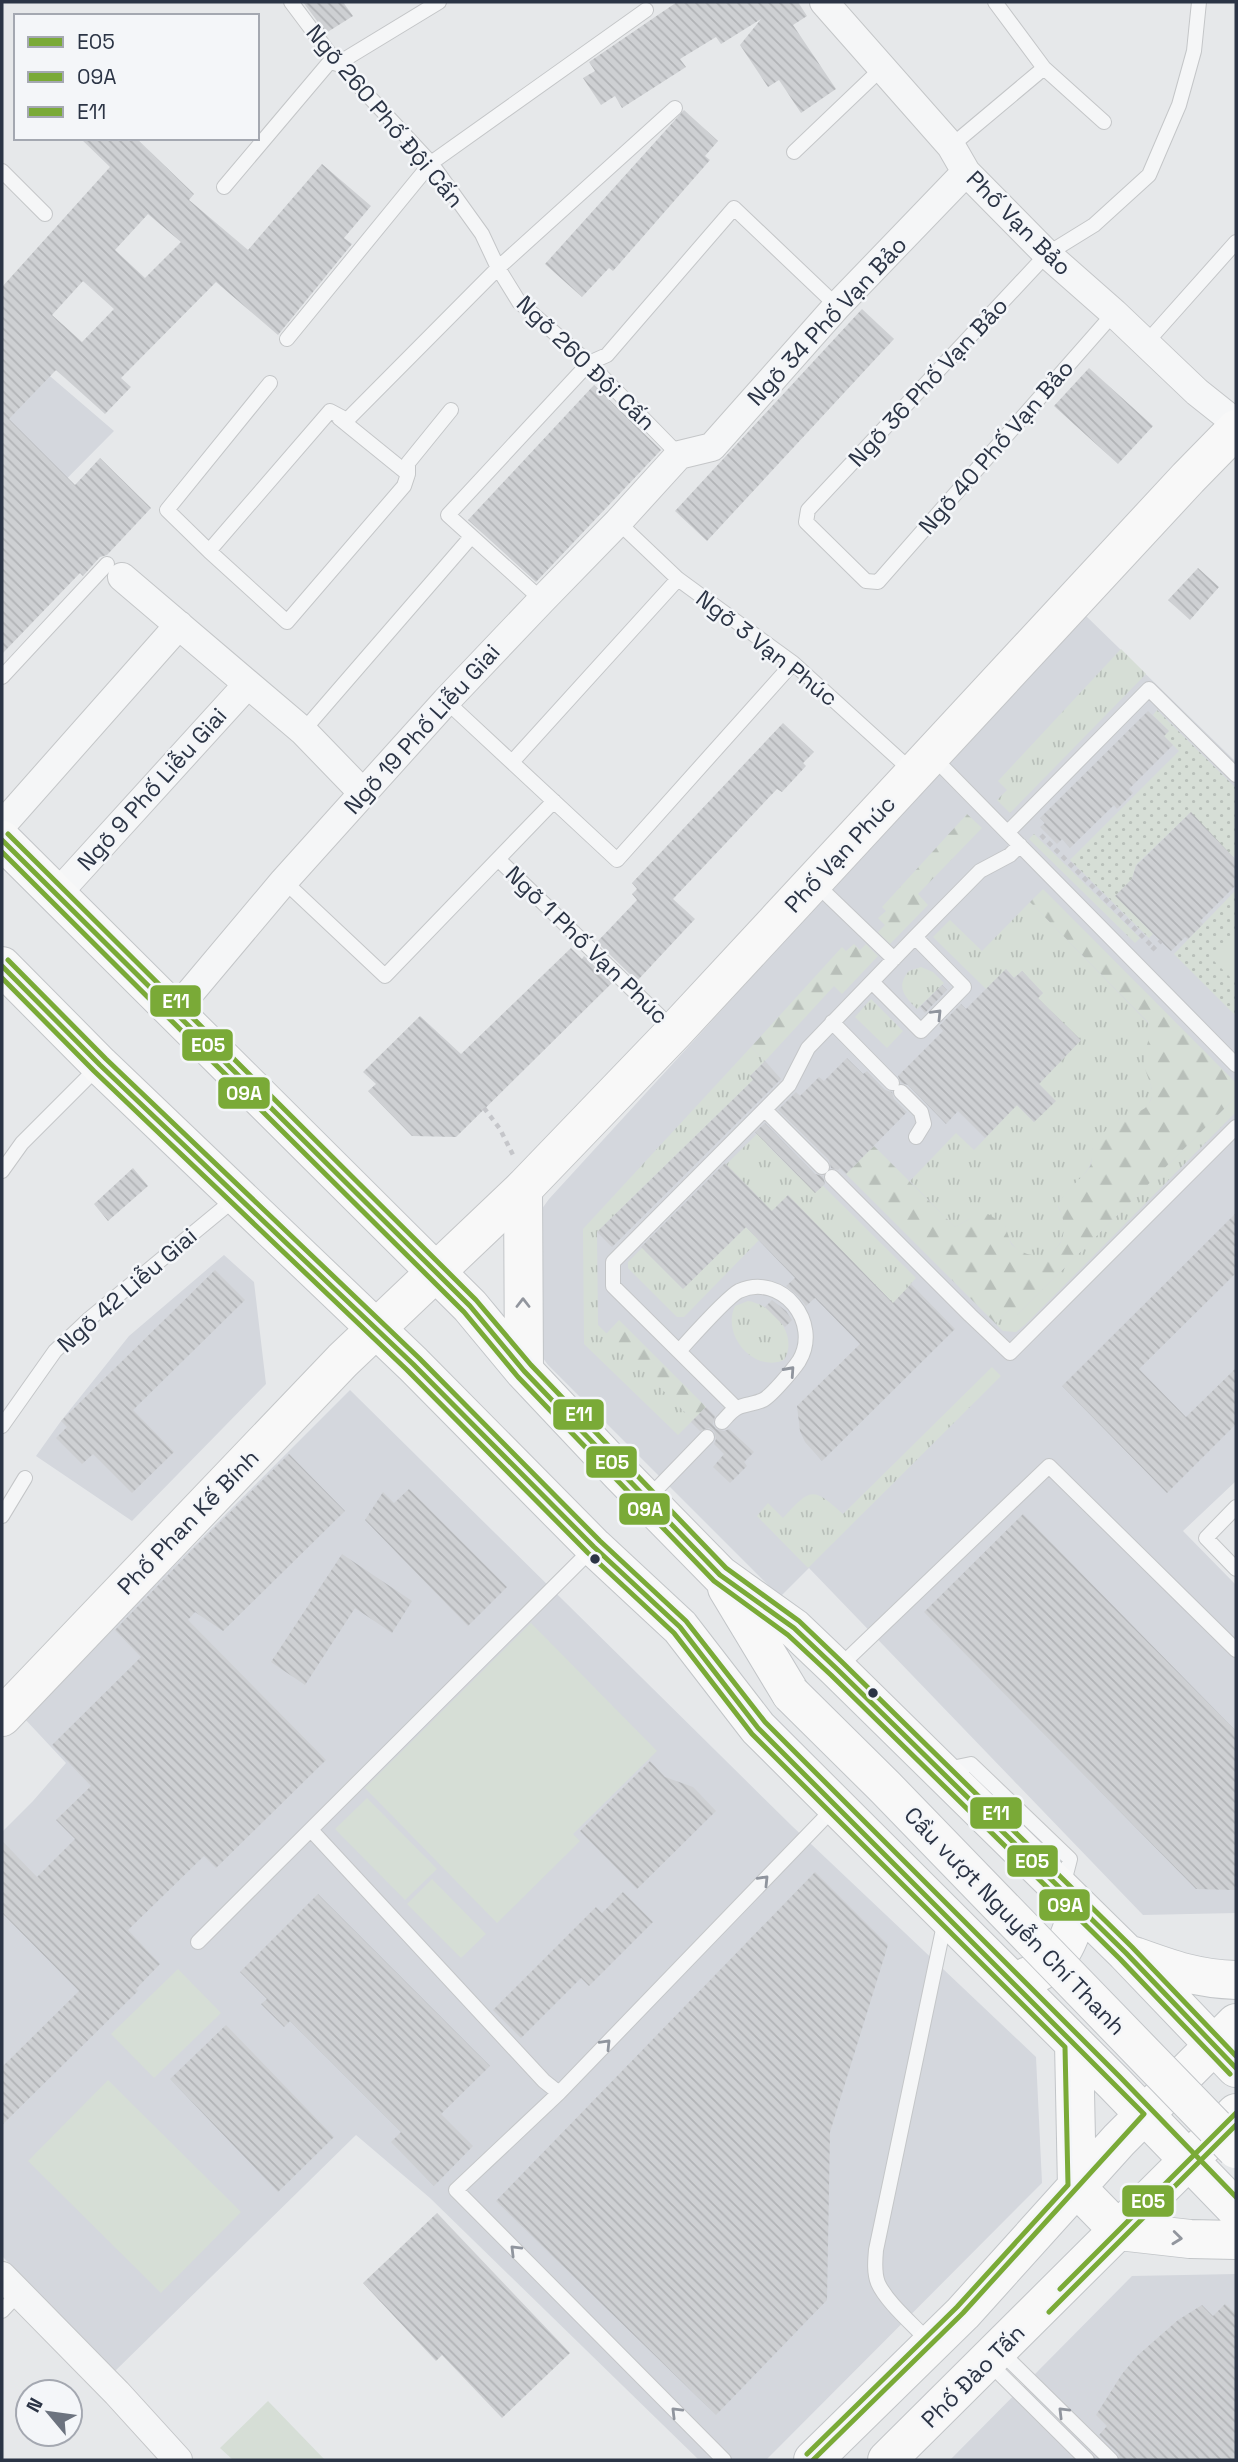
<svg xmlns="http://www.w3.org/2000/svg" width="1238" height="2462" viewBox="0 0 1238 2462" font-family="'Space Grotesk',sans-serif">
  <defs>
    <pattern id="grass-tufts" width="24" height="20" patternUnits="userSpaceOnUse" patternTransform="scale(1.75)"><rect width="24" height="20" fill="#d6ded6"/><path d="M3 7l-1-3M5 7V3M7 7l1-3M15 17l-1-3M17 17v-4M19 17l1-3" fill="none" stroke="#b8bfb9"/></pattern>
    <pattern id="forest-firs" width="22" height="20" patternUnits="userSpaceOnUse" patternTransform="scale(1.75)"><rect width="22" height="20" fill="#d6ded6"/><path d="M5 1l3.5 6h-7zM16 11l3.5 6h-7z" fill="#b8bfb9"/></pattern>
    <pattern id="park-dots" width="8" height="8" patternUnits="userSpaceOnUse" patternTransform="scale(1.75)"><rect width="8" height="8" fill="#d6ded6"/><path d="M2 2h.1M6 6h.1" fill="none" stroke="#b8bfb9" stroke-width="1.8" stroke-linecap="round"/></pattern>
    <pattern id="building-back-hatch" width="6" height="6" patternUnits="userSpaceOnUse" patternTransform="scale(1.75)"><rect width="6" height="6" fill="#ced0d3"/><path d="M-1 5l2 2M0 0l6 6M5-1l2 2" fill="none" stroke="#b1b3b6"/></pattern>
  </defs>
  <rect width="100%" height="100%" fill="#e6e8ea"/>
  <!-- built -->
  <path fill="#d4d7dd" d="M2 335 114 431 2 544Z
    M1084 614 1236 762V1481L1183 1531 1236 1585V1913L1143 1915 809 1568 780 1597 548 1365 535 1347 536 1217 549 1199Z
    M224 1255 254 1282 266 1384 132 1521 36 1456 61 1421 129 1336Z
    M350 1390 792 1826 1036 2057 1042 2183 766 2460H699L430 2198 356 2135 113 2373 2 2256V1832L33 1801 66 1763 23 1717Z
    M1236 2274V2460H950L1132 2276Z"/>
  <!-- grass -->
  <path fill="url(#grass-tufts)" d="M1121 649 1146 674 1010 813 997 800 1007 790 998 781Z
    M1034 834 1140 938 1135 943 1029 839Z
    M1030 902 1148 1023 1151 1032 1144 1059 1153 1094 1148 1106 1138 1113 1120 1118 1092 1149C1095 1176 1067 1184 1058 1206 1061 1214 1066 1223 1064 1232 1058 1266 1011 1266 1005 1225L971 1218 955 1227 910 1181 956 1133 974 1150 1017 1105 1034 1122 1055 1101 1039 1084 1081 1040 1032 1004 1043 993 1022 971 1014 978 1006 969 986 989 933 937 950 920 982 951Z
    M921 967 933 972 944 983 917 1009C905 997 895 987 909 971Z
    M871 999 903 1031 887 1048 855 1017Z
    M751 1047 765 1061 750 1076 753 1080 597 1232 598 1325 693 1420 678 1435 584 1344 583 1229Z
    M1236 1097V1112L1026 1324 1016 1332 1003 1331 995 1323 1010 1309 1017 1315Z
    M761 1130 767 1145 798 1176 806 1169 916 1278 907 1288 911 1293 890 1315 883 1308 890 1300 788 1196 772 1211 645 1251 683 1289 746 1227 759 1240 684 1317H677L628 1268V1262Z
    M748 1301C774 1305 799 1336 784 1360 754 1373 721 1335 735 1306Z
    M992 1367 1001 1376 808 1568 757 1516 768 1503 783 1518C811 1487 813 1487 843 1514Z"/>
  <!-- forest -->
  <path fill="url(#forest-firs)" d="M967 814 982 828 918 894 928 905 890 944 878 932 885 925 878 918 886 911 882 907Z
    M1043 889 1236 1083V1097L1016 1316 1010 1309 995 1323 846 1174 874 1146 955 1227 971 1218 988 1214 1005 1225 1011 1244C1030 1263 1064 1259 1064 1227 1064 1220 1061 1213 1058 1205 1065 1190 1080 1181 1089 1168 1094 1160 1090 1155 1093 1147 1096 1138 1111 1125 1119 1119 1130 1111 1148 1115 1152 1096 1154 1085 1143 1072 1144 1059 1145 1045 1153 1037 1148 1022L1030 902Z
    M854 944 860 950 866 944 878 956 842 994 834 986 765 1061 751 1047 842 947 846 951Z
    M619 1320 706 1407 693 1420 606 1334Z"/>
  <!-- park -->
  <path fill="url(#park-dots)" d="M1157 710 1236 788V854L1233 857 1190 813 1136 865 1132 879 1116 896 1153 934 1149 938 1070 860 1179 751 1164 736 1169 731 1153 715Z
    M1236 890V1016L1174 954Z"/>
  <!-- garden -->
  <path fill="#d6ded6" d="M1236 933V983L1211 958Z
    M531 1623 657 1751 573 1834 580 1841 497 1923 365 1788Z
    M367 1798 437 1869 405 1900 335 1829Z
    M432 1879 486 1934 461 1958 407 1904Z
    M178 1969 221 2013 154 2078 111 2034Z
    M108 2080 241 2212 161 2293 28 2161Z
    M268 2401 325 2460H233L220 2448Z"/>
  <!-- building -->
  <path fill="url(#building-back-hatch)" fill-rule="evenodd" d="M303 2H343L353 16 326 33Z
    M677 2H798L807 16 793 25 836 89 801 113 779 80 768 87 740 45 761 19 721 44 716 37 680 59 686 67 622 108 615 96 601 105 583 78 595 71 589 62Z
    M684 110 718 141 705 156 710 160 613 271 609 268 582 297 545 264Z
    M80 138H136L194 194 189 200 248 250 322 164 371 206 344 238 352 244 278 335 216 282 121 378 131 387 105 414 56 370 9 419 75 485 100 458 151 508 107 555 100 557 83 576 80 573 2 654V287L110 167ZM148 214 181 242 145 278 115 250ZM83 281 114 309 82 342 52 315Z
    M862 309 894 339 707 541 675 511Z
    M1089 368 1153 426 1118 464 1054 406Z
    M594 385 661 450 536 582 468 520Z
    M1198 568 1219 587 1190 620 1168 600Z
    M1148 711 1169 731 1164 736 1173 745 1129 789 1133 793 1117 809 1114 805 1070 848 1062 839 1057 844 1040 827 1045 823 1040 818Z
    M783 723 814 752 803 763 806 766 782 792 777 789 673 899 695 919 637 981 597 942 637 900 632 894 637 889 632 883Z
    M1191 812 1236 860V885L1200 921 1203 924 1188 939 1185 937 1171 951 1115 896 1132 879 1136 866Z
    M571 948 582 959 584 956 612 983 456 1137 412 1136 368 1091 376 1084 363 1072 420 1016 461 1054Z
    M1006 969 1014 978 1022 971 1043 993 1038 998 1081 1040 1039 1084 1056 1101 1034 1122 1017 1105 985 1138 958 1111 946 1124 908 1085 901 1083 898 1076 943 1031 939 1026 961 1004 966 1009Z
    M942 985 947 990 925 1013 920 1007Z
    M847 1058 863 1074 867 1071 885 1090 892 1092 894 1099 907 1112 846 1174 840 1168 838 1170 831 1168 829 1160 778 1110 796 1092 800 1096 819 1077 824 1081Z
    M765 1061 781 1079 612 1247 597 1232 753 1080 750 1076Z
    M765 1123 815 1174 823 1176 825 1184 815 1193 755 1132Z
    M725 1163 772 1211 788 1195 893 1303 911 1284 955 1329 822 1461 805 1442 800 1431 797 1406 860 1344 815 1298 806 1306 800 1298 786 1286 795 1278 746 1227 683 1289 641 1247Z
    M133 1168 148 1186 108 1221 94 1204Z
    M1236 1213V1273L1139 1369 1186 1417 1236 1368V1424L1167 1493 1062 1386Z
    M215 1270 245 1300 133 1410 174 1452 132 1493 93 1454 82 1464 56 1438 67 1427 61 1421Z
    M772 1300 786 1311 792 1320 785 1327 765 1307Z
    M706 1407 715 1416 713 1424 716 1429 724 1431 729 1429 754 1452 744 1462 747 1466 730 1483 713 1467 724 1454 714 1444 716 1439 714 1431 709 1428 700 1431 691 1422Z
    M289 1454 345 1511 223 1631 195 1612 188 1620 326 1760 216 1868 204 1856 128 1930 160 1964 136 1989 138 1991 2 2125V2067L79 1991 2 1913V1841L37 1877 75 1839 56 1820 91 1786 52 1745 141 1657 115 1630 193 1549Z
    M409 1489 507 1587 468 1626 365 1520 383 1492 394 1503Z
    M1023 1514 1236 1731V1890L1196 1889 924 1612Z
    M342 1554 412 1601 392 1633 355 1608 305 1685 271 1662Z
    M650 1761 665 1777 693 1787 716 1811 637 1889 580 1831Z
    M815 1872 888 1945 830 2132 827 2300 716 2415 496 2201Z
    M623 1892 653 1922 589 1986 581 1978 521 2038 493 2010 596 1907 602 1913Z
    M318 1894 490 2066 441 2114 473 2146 434 2186 391 2142 401 2132 290 2021 284 2027 261 2004 267 1999 240 1972Z
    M226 2025 334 2137 278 2192 170 2079Z
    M437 2213 570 2353 502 2418 442 2355 436 2361 363 2283Z
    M1225 2304 1236 2314V2460H1120L1118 2453 1099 2435 1107 2426 1096 2415 1122 2374 1137 2356 1178 2320 1202 2305 1213 2316Z"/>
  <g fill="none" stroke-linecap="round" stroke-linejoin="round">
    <!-- lane casing -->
    <g stroke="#c4c6c8" stroke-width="16">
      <path id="lane" d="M291 2 333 58 431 163 482 234 498 268 519 302 589 363 679 455
        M995 2 1044 68 1104 122
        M337 64 439 2
        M951 146 1044 68
        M794 152 881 69
        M2 171 45 214
        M224 187 333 58
        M1114 313 878 582 866 581 806 522 808 510 1047 254 1094 225 1149 175 1179 105 1194 51 1199 2
        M287 339 431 163 646 10
        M1146 343 1236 242
        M270 383 167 510 209 551 287 622 404 486 408 474
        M330 411 347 420 498 268 675 108
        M339 418 408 474V463L451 410
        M618 522 678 579 793 663 913 772
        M209 551 330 411
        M542 600 448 515 589 363 607 355 734 208 837 306
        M2 677 107 564
        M446 701 617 860 793 663
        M303 731 471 537
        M933 757 1236 1065
        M513 761 678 579
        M1008 832 1149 689 1236 775
        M499 860 674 1030
        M284 881 385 976 554 801
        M815 883 894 959
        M872 982 921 1031 964 987 915 937
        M832 1022 892 1083
        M901 1092 921 1112 924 1124 916 1137
        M765 1110 822 1167
        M2 1171 22 1143 99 1066
        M832 1177 970 1315 1010 1353 1236 1127
        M679 1351C690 1339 727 1297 739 1291 782 1272 822 1323 799 1361 793 1370 771 1396 763 1400 755 1404 745 1404 737 1408 731 1411 726 1418 722 1422
        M736 1408 613 1286V1262L789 1085 808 1048 915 937 980 871 1010 855 1020 845
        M2 1426 55 1351 88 1320 237 1197
        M647 1499 707 1437
        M1236 1507 1206 1538 1236 1569
        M2 1516 25 1478
        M838 1668 1049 1466 1236 1650
        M947 1769 971 1764 1070 1859 1063 1886
        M311 1830 544 2081 559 2093
        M198 1942 593 1548
        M2 2311 19 2293
        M929 2342C914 2325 887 2303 878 2283 874 2273 875 2261 876 2250L945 1920
        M1000 2351 1111 2460
        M988 2362 1087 2460
        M724 2460 456 2190 559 2093 834 1808"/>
    </g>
    <!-- street casing -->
    <g stroke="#c4c6c8" stroke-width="30">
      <path id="street" d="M824 2 951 146 966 172 1047 254 1114 313 1197 392 1236 423
        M122 577 303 731 363 793
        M2 825 179 625
        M57 894 247 685
        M174 1012 284 881 446 701 542 600 618 522 679 455 712 447 837 306 966 172
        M2 2276 117 2393 178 2460"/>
    </g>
    <!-- secondary casing -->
    <g stroke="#c4c6c8" stroke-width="40">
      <path id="secondary" d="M2 1717 343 1360 523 1189 675 1031 1188 478 1236 429"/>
    </g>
    <!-- primary casing -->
    <g stroke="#c2c5c8" stroke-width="40">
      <path id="primary" d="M2 840 470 1306 524 1371 621 1474 720 1575 794 1628 837 1669 1126 1953 1236 2068
        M2 966 100 1065 413 1364 594 1547 680 1627 758 1728 1114 2083 1236 2209
        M523 1189 524 1371
        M727 1588 791 1694
        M1134 1956C1170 1969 1197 1979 1236 1980
        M1028 1976C1062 1967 1070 1937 1079 1907
        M1074 2043 1077 2188 1119 2231 1190 2239 1236 2240
        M813 2460 963 2313 1119 2140 1236 2023
        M887 2460 1236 2113"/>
    </g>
    <!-- path -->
    <path stroke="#c5c6ca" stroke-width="4.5" stroke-dasharray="5 5" stroke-linecap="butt" d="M1041 835 1154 948
      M1152 950 1161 941
      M484 1108 500 1129 514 1157"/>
    <!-- lane -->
    <use href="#lane" stroke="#f5f6f7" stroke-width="14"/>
    <!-- street -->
    <use href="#street" stroke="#f5f6f7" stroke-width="28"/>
    <!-- secondary -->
    <use href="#secondary" stroke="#f8f8f8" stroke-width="38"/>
    <!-- primary -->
    <use href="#primary" stroke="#f8f8f8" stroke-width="38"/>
    <!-- primary-bridge casing -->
    <g stroke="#c2c5c8" stroke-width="40" stroke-linecap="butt">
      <path id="primary-bridge" d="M791 1694 885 1787 1236 2149"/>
    </g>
    <!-- primary-bridge -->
    <use href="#primary-bridge" stroke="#f8f8f8" stroke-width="38"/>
    <!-- bus-1 casing -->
    <g stroke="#f4f6f9" stroke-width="10">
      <path id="bus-1" d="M2 840 470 1306 524 1371 720 1575 794 1628 837 1669 1126 1953 1236 2068
        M2 966 100 1065 413 1364 594 1547 680 1627 758 1728 1144 2114 963 2313 813 2460
        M1060 2289 1236 2113"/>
    </g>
    <!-- bus-2 casing -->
    <g stroke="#f4f6f9" stroke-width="10">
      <path id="bus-2" d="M2 852 464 1312 518 1377 714 1581 788 1635 831 1675 1120 1959 1230 2074
        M2 978 94 1071 407 1370 588 1553 674 1633 752 1734 1065 2047 1068 2185 957 2307 807 2454
        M1049 2312 1236 2125"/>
    </g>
    <!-- bus-3 casing -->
    <g stroke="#f4f6f9" stroke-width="10">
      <path id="bus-3" d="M8 834 476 1300 531 1365 726 1568 799 1621 843 1663 1132 1947 1236 2056
        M8 960 106 1059 419 1358 600 1541 686 1621 765 1722 1120 2077 1236 2197"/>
    </g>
    <!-- bus-1 -->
    <use href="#bus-1" stroke="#7aaa37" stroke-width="5"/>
    <!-- bus-2 -->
    <use href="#bus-2" stroke="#7aaa37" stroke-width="5"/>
    <!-- bus-3 -->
    <use href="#bus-3" stroke="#7aaa37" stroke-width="5"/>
  </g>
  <!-- one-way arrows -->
  <defs><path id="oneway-chevron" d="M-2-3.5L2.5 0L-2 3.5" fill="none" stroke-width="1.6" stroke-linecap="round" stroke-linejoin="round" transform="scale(1.75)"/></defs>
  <g stroke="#90959e">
    <use href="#oneway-chevron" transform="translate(937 1014) rotate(-46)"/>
    <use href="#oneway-chevron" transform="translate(790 1371) rotate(-48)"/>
    <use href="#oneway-chevron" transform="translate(764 1880) rotate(-46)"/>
    <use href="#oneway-chevron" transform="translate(606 2044) rotate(-46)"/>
    <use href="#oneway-chevron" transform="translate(515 2250) rotate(-135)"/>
    <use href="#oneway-chevron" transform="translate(676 2412) rotate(-135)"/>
    <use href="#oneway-chevron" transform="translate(1063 2412) rotate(-135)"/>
  </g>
  <g stroke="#92969e">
    <use href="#oneway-chevron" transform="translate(523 1303) rotate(-90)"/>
    <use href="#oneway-chevron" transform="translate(1177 2238) rotate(6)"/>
  </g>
  <!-- markers -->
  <g fill="#2b3445" stroke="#f4f6f9" stroke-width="2.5">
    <circle cx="595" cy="1559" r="6"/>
    <circle cx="873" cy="1693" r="6"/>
  </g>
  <g text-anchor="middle" stroke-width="5" stroke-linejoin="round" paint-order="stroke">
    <!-- street labels -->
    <g font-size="23" fill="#2b3445" stroke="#f4f6f9">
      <text transform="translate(385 116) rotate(50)" y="8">Ngõ 260 Phố Đội Cấn</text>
      <text transform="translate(1019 223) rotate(45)" y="8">Phố Vạn Bảo</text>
      <text transform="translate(827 321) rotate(-47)" y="8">Ngõ 34 Phố Vạn Bảo</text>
      <text transform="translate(586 363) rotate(44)" y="8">Ngõ 260 Đội Cấn</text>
      <text transform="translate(928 382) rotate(-47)" y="8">Ngõ 36 Phố Vạn Bảo</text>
      <text transform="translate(996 447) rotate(-49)" y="8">Ngõ 40 Phố Vạn Bảo</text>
      <text transform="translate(767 648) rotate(38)" y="8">Ngõ 3 Vạn Phúc</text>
      <text transform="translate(422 729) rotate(-48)" y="8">Ngõ 19 Phố Liễu Giai</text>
      <text transform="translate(152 789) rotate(-48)" y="8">Ngõ 9 Phố Liễu Giai</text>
      <text transform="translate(840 854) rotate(-47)" y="8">Phố Vạn Phúc</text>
      <text transform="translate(587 945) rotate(44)" y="8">Ngõ 1 Phố Vạn Phúc</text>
      <text transform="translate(127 1290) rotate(-41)" y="8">Ngõ 42 Liễu Giai</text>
      <text transform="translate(188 1522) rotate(-46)" y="8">Phố Phan Kế Bính</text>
      <text transform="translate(1015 1921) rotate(46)" y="8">Cầu vượt Nguyễn Chí Thanh</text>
      <text transform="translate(973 2376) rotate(-45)" y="8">Phố Đào Tấn</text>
    </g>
  </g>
  <g stroke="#f4f6f9" stroke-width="2.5">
    <rect x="149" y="984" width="53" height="34" rx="7" fill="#7aaa37"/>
    <rect x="181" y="1028" width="53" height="34" rx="7" fill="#7aaa37"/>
    <rect x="217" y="1076" width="54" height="34" rx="7" fill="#7aaa37"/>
    <rect x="552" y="1398" width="53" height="33" rx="7" fill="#7aaa37"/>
    <rect x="585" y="1445" width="53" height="34" rx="7" fill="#7aaa37"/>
    <rect x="618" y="1492" width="53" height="34" rx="7" fill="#7aaa37"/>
    <rect x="969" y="1796" width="54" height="34" rx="7" fill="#7aaa37"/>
    <rect x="1006" y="1844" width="53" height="34" rx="7" fill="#7aaa37"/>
    <rect x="1038" y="1888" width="53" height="34" rx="7" fill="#7aaa37"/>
    <rect x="1121" y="2184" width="54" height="34" rx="7" fill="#7aaa37"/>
  </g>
  <g font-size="19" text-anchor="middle" font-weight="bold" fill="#fff">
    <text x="176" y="1008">E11</text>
    <text x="208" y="1052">E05</text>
    <text x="244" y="1100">09A</text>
    <text x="579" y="1421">E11</text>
    <text x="612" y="1469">E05</text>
    <text x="645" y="1516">09A</text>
    <text x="996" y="1820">E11</text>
    <text x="1032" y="1868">E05</text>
    <text x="1065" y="1912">09A</text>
    <text x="1148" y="2208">E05</text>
  </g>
  <!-- border -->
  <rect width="1238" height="2462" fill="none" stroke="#2b3445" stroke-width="7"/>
  <!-- legend -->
  <rect x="14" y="14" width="245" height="126" fill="#f4f6f9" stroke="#a4a8b1" stroke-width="2"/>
  <rect x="28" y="37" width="35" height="10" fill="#7aaa37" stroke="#a4a8b1" stroke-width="2"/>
  <text x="77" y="49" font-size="21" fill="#2b3445">E05</text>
  <rect x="28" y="72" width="35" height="10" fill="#7aaa37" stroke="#a4a8b1" stroke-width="2"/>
  <text x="77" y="84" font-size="21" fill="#2b3445">09A</text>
  <rect x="28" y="107" width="35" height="10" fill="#7aaa37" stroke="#a4a8b1" stroke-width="2"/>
  <text x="77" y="119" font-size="21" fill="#2b3445">E11</text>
  <!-- north arrow -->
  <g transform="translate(49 2413) rotate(299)"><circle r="33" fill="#f4f6f9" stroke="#a4a8b1" stroke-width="2"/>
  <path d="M0-5L12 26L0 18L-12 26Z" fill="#6c737f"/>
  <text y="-10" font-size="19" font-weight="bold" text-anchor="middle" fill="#2b3445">N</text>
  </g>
</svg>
